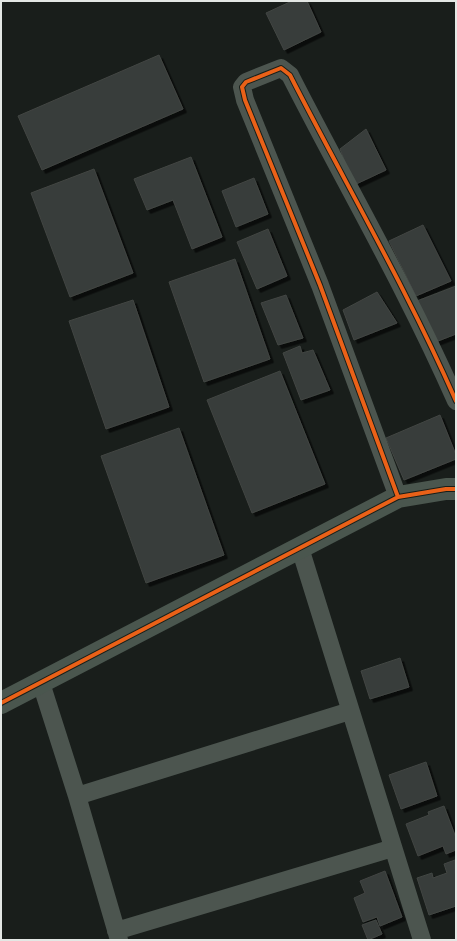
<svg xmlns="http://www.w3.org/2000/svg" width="457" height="941" viewBox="0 0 457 941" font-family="'Exo 2',sans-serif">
  <defs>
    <filter id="shadow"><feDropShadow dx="3.5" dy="3.5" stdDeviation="0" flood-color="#0009"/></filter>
  </defs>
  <rect width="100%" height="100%" fill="#191e1b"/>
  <!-- building -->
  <path fill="#383c3a" stroke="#424643" filter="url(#shadow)" d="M292 1H307L321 32 284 50 266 13Z
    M159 55 183 109 42 170 18 116Z
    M366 129 386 170 354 185 340 149Z
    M191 157 222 237 192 249 173 200 147 210 134 179Z
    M94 169 133 273 70 297 31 193Z
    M254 178 268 214 236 227 222 191Z
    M423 225 451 281 416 296 389 241Z
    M268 229 287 276 257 289 237 242Z
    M235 259 270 359 204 382 169 282Z
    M456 286V334L433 343 417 301Z
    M377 292 397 323 354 340 343 310Z
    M286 295 303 338 278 345 261 303Z
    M133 300 169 407 106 429 69 321Z
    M300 346 302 353 313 350 330 390 301 400 283 353Z
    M280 371 325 484 252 513 207 400Z
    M440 415 456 455V459L404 480 386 438Z
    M179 428 224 555 146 583 101 456Z
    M400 658 409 687 370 699 361 671Z
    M426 762 437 796 401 809 389 775Z
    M444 806 456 838V850L446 854 443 846 418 856 406 824 429 815 428 812Z
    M455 860 456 906 429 915 417 878 432 873 433 878 447 873 444 864Z
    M385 871 402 917 380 926 377 917 363 922 354 898 365 893 360 881Z
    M376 920 382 934 368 940 362 925Z"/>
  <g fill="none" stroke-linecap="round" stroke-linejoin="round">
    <!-- street -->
    <path stroke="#4c554f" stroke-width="18" d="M398 497 320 285 245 100 242 87 246 82 281 68 290 75C345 183 407 289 456 401
      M300 548 422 940
      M41 683 77 796 119 940
      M77 796 350 711
      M116 931 393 848"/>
    <!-- secondary -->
    <path stroke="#4a564e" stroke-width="22" d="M1 703 398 497 446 489H456"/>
    <!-- cycleway casing -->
    <g stroke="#181f1a" stroke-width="6">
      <path id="cycleway" d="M398 497 320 285 245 100 242 87 246 82 281 68 290 75C345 183 407 289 456 401
        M1 703 398 497 446 489H456"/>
    </g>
    <!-- cycleway -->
    <use href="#cycleway" stroke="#ea6118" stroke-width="4"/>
  </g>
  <!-- border -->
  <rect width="457" height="941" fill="none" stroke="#e3e7e4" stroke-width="4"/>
</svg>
